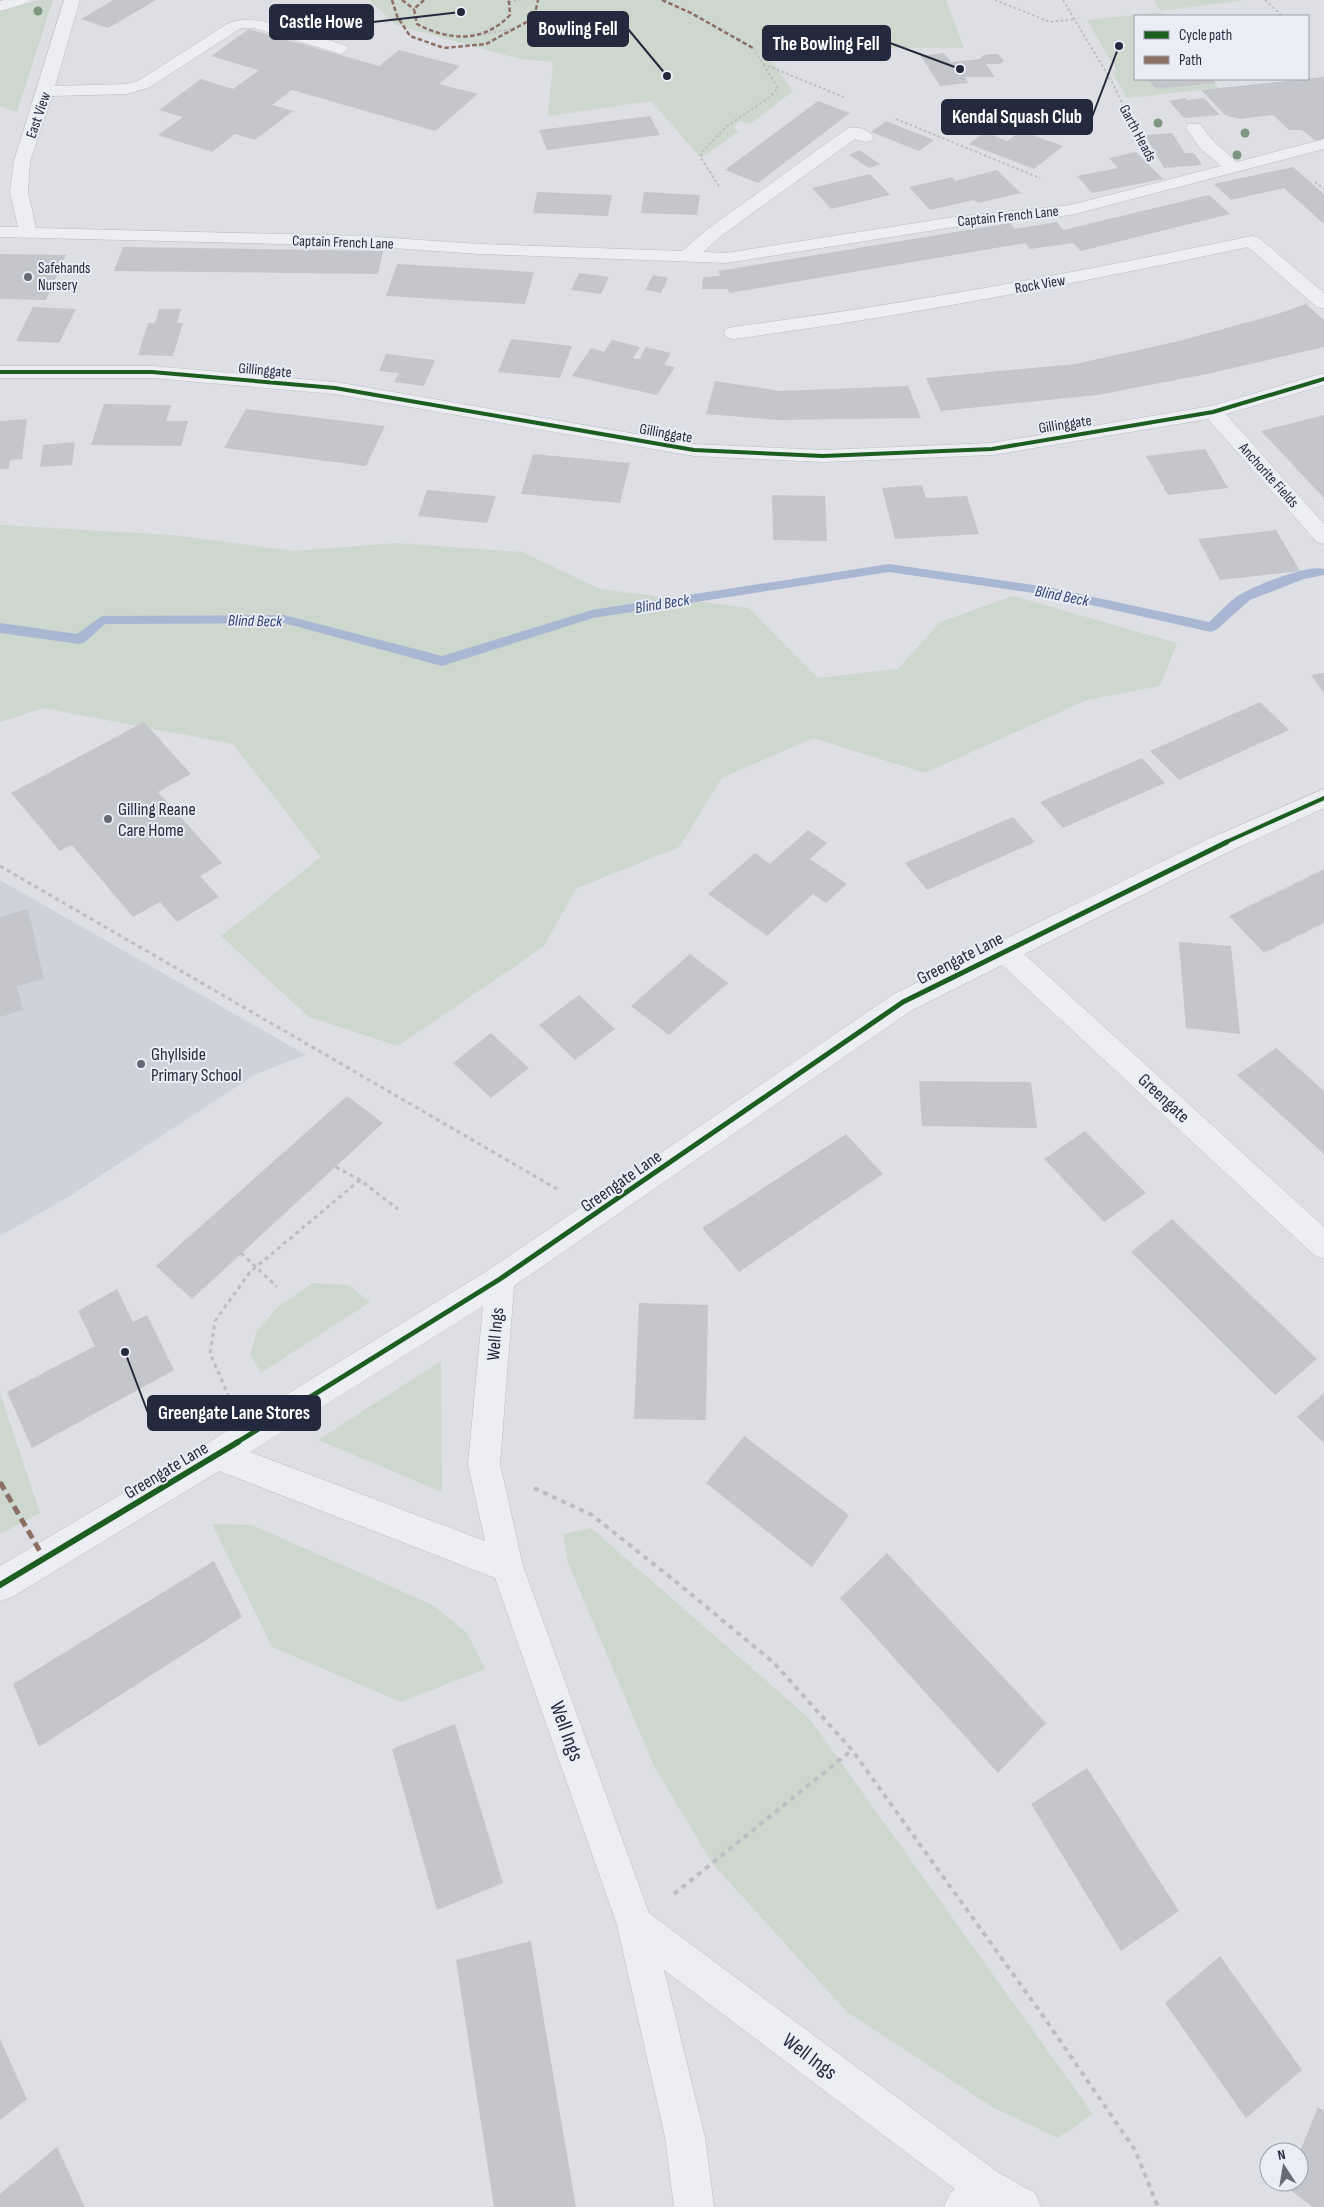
<svg xmlns="http://www.w3.org/2000/svg" width="1324" height="2207" viewBox="0 0 1324 2207" font-family="'Sofia Sans Condensed',sans-serif">
  <rect width="100%" height="100%" fill="#dedfe4"/>
  <!-- built -->
  <path fill="#cfd2db" d="M0 880 306 1055 256 1074 68 1197 0 1236Z"/>
  <!-- green -->
  <path fill="#ccd7ce" d="M39 0H53L17 112 0 106V12Z
    M369 0H946L964 48H899L823 53 763 49 793 91 750 124 741 121 732 127 739 131 701 158 651 101 548 116 553 62 520 59 396 25Z
    M1154 0H1246L1161 11Z
    M1161 12 1164 16H1135V79H1211L1218 88 1127 98 1112 72 1117 71 1087 20Z
    M0 525 172 535 294 551 396 543 522 552 600 589 749 608 818 678 898 669 940 622 1013 596 1177 643 1160 686 1087 700 925 773 813 738 722 778 679 847 577 888 543 947 398 1046 309 1017 221 936 321 857 233 744 43 708 0 722Z
    M312 1283 349 1285 370 1302 261 1373 250 1355 257 1331 278 1307Z
    M441 1361 442 1492 318 1440Z
    M0 1393 40 1513 0 1534Z
    M212 1524 252 1525 433 1605 467 1633 485 1669 401 1702 272 1647Z
    M591 1528 809 1718 1093 2114 1058 2138 994 2108 847 2012 712 1863 655 1768 568 1563 563 1534Z"/>
  <g fill="none" stroke-linecap="round" stroke-linejoin="round">
    <!-- stream -->
    <path fill="#aab7d2" fill-rule="evenodd" d="M889 564 1047 587 1209 622C1219 613 1230 600 1241 594 1257 585 1308 564 1324 569V575L1304 579 1250 600 1216 630 1211 632 1047 595 889 572 593 618 442 666 284 623 105 624 85 642 80 644 0 633V623L77 634 102 616 284 615 442 656 592 610Z"/>
  </g>
  <!-- building -->
  <path fill="#c4c6cb" d="M113 0H156L108 28 81 19Z
    M249 29 379 66 399 50 460 66 439 84 478 94 435 131 292 90 272 105 293 111 255 140 235 134 212 152 158 135 183 117 159 110 201 79 233 89 259 70 211 56Z
    M944 53 951 62 980 59 982 56 989 54H998L1004 61 1000 64H986L995 77H965L968 83 940 86 921 56Z
    M1324 77V139L1316 141 1302 130H1289L1273 115 1240 119 1225 115 1201 90Z
    M1148 79H1213L1216 83 1156 89Z
    M1185 98 1187 100 1204 98 1220 115 1184 118 1169 101Z
    M818 101 850 113 758 183 725 170Z
    M650 116 660 135 547 150 539 130Z
    M886 121 934 140 919 151 871 132Z
    M1021 131 1063 146 1034 169 969 144 985 132 1007 141Z
    M1172 133 1185 153H1194L1202 165 1164 168 1145 135Z
    M859 150 880 164 869 168 849 155Z
    M1136 152 1163 179 1092 193 1077 176 1118 168 1109 158Z
    M1293 167 1324 194V224L1284 188 1231 200 1214 184Z
    M997 170 1021 193 978 203 974 200 930 210 909 187 952 177 955 181Z
    M870 174 890 195 831 209 812 188Z
    M537 192 612 195 608 216 533 213Z
    M644 192 700 195 697 215 641 213Z
    M1209 195 1230 214 1081 251 1073 243 1030 249 1025 243 730 293 727 289H702L703 277 721 276 718 271 1010 223 1015 229 1057 222 1063 230Z
    M123 247 383 251 378 274 114 271Z
    M0 254 66 255 46 300 0 299Z
    M397 264 534 272 525 304 386 296Z
    M579 273 609 277 601 294 571 290Z
    M653 275 668 278 661 293 645 290Z
    M1306 304 1324 320V347L1207 374 1097 395 941 411 926 378 1075 364 1179 341 1277 314Z
    M33 307 76 309 59 343 16 341Z
    M159 309H181L177 323H183L173 356 138 355 148 323H155Z
    M511 339 572 346 560 378 498 372Z
    M612 340 640 347 633 358 639 359 646 347 671 353 664 365 675 367 657 395 572 376 591 348 604 352Z
    M386 354 435 360 424 386 394 382 399 373 379 371Z
    M715 381 780 391 908 386 921 418 778 420 706 414Z
    M104 404 171 405 166 421H188L181 446 91 445Z
    M246 409 385 426 366 466 224 448Z
    M1324 415V498L1261 431Z
    M27 419 22 459 10 460 9 469H0V421Z
    M75 442 72 465 40 467 43 445Z
    M1205 449 1228 488 1168 495 1146 456Z
    M533 454 630 463 620 503 521 494Z
    M922 485 926 498 967 496 979 534 895 539 882 488Z
    M427 490 496 496 487 523 418 516Z
    M772 495 825 496 827 541 773 540Z
    M1276 530 1300 571 1220 580 1198 539Z
    M1324 673V693L1311 675Z
    M1260 702 1289 730 1179 780 1150 751Z
    M144 722 191 774 158 792 222 863 200 876 219 897 177 922 160 902 133 917 72 845 60 851 11 793Z
    M1142 758 1165 783 1063 828 1040 802Z
    M1013 817 1035 842 927 890 905 863Z
    M808 830 827 843 810 859 847 884 826 903 813 894 767 936 708 894 755 853 770 864Z
    M1324 869V923L1264 953 1229 916Z
    M28 909 44 979 17 986 23 1010 0 1017V917Z
    M1179 942 1231 946 1240 1034 1186 1028Z
    M690 954 728 983 669 1035 631 1006Z
    M579 995 615 1029 575 1060 539 1025Z
    M491 1033 529 1068 491 1098 453 1063Z
    M1276 1048 1324 1091V1154L1237 1075Z
    M919 1081 1031 1082 1037 1128 922 1126Z
    M347 1096 383 1123 192 1299 156 1266Z
    M1085 1131 1146 1193 1104 1222 1044 1159Z
    M846 1134 883 1174 739 1272 702 1228Z
    M1172 1219 1317 1359 1275 1395 1131 1252Z
    M117 1289 133 1322 147 1315 174 1370 32 1448 7 1392 95 1346 78 1311Z
    M639 1303 708 1305 706 1420 634 1419Z
    M1324 1393V1443L1297 1417Z
    M744 1436 849 1515 812 1567 706 1483Z
    M887 1553 1046 1723 998 1773 840 1598Z
    M214 1561 242 1617 39 1747 13 1684Z
    M455 1724 503 1883 437 1910 392 1749Z
    M1087 1768 1179 1911 1121 1951 1031 1804Z
    M531 1941 544 2021 576 2207H494L456 1960Z
    M1220 1956 1302 2070 1246 2118 1165 2003Z
    M0 2039 27 2099 0 2120Z
    M1318 2107 1324 2111V2207H1313L1286 2187 1288 2182H1299V2154Z
    M57 2147 85 2207H0V2194Z"/>
  <g fill="none" stroke-linecap="round" stroke-linejoin="round">
    <!-- minor casing -->
    <g stroke="#bcbdc2" stroke-width="1">
      <path id="minor" d="M5 0H30L27 3 0 11V1Z
        M64 0H80L55 86 126 84 138 81 227 24C255 10 316 37 347 46L349 49 341 54 254 28H241L150 87 127 94 52 96 30 161 28 192 36 228 362 236 480 244 682 251 709 228 848 128C857 126 868 129 873 137L871 141 865 142 855 139 721 236 703 252 726 253 954 217 1071 205 1221 166 1200 148 1186 128 1188 124H1200L1212 140 1237 162 1324 139V149L1071 215 954 227 726 263 480 254 362 246 0 237V227H18L10 192 14 161Z
        M1252 236 1258 237 1324 293V309L1317 307 1248 247C1077 283 906 316 733 339L726 337 724 333 726 329 733 327C908 304 1080 272 1252 236Z
        M0 366H152L335 382 694 444 823 450 992 443 1211 406 1324 373V385L1226 414 1324 524V544L1317 542 1208 419 992 455 823 462 694 456 335 394 152 378H0Z
        M1324 789V808L1226 853 1024 954 1324 1227V1259L1314 1255 1002 965 912 1010 514 1286 500 1464 523 1566 649 1913 999 2173 1035 2193 1041 2207H944L950 2193 955 2189 664 1970 705 2137 714 2207H674L665 2137 617 1925 495 1578 219 1471 12 1597 0 1601V1566L206 1444 490 1269 894 994 1208 839ZM483 1306 468 1464 485 1541 250 1452Z"/>
    </g>
    <!-- path-far2 -->
    <path stroke="#bdbec4" stroke-width="2" stroke-dasharray="2.5 2.5" stroke-linecap="butt" d="M995 0 1050 22 1076 19
      M1063 0 1112 82 1147 155
      M1265 0 1282 16
      M509 2 520 0
      M484 34 512 29
      M763 64 846 98
      M896 119 1040 178
      M1315 182 1324 189
      M719 186 701 158V153L727 126 771 96 778 88 753 48"/>
    <!-- path-far1 -->
    <path stroke="#bdbec4" stroke-width="3" stroke-dasharray="4 4" stroke-linecap="butt" d="M0 866 557 1189
      M336 1167 360 1180 398 1209
      M241 1253 277 1287
      M229 1397 210 1353 215 1321 250 1272 360 1180"/>
    <!-- path -->
    <path stroke="#bdbec4" stroke-width="4" stroke-dasharray="5 5" stroke-linecap="butt" d="M534 1488 592 1515 680 1585 774 1663 852 1750 1041 2013 1135 2150 1158 2207
      M674 1894 852 1750"/>
    <!-- minor -->
    <use href="#minor" fill="#edeef1" fill-rule="evenodd"/>
    <!-- quiet-far1 -->
    <path stroke="#8d6e63" stroke-width="2.5" stroke-dasharray="4.5 2.5" stroke-linecap="butt" d="M392 0 397 16 410 36 444 48 486 44 534 18 538 0
      M402 0 414 9
      M424 0 414 9 417 24C449 41 484 43 510 15L509 2 506 0
      M662 0 691 13 753 48"/>
    <!-- quiet -->
    <path stroke="#8d6e63" stroke-width="5" stroke-dasharray="9 5" stroke-linecap="butt" d="M0 1482 45 1560"/>
    <!-- cycleway-far2 casing -->
    <g stroke="#eaedf5" stroke-width="6">
      <path id="cycleway-far2" d="M0 372H152L335 388 694 450 823 456 992 449 1213 412 1324 379
        M1224 843 1324 798"/>
    </g>
    <!-- cycleway-far1 casing -->
    <g stroke="#eaedf5" stroke-width="8">
      <path id="cycleway-far1" d="M236 1443 500 1279 903 1002 1227 842"/>
    </g>
    <!-- cycleway casing -->
    <g stroke="#eaedf5" stroke-width="9">
      <path id="cycleway" d="M0 1585 238 1442"/>
    </g>
    <!-- cycleway-far2 -->
    <use href="#cycleway-far2" stroke="#1b5e20" stroke-width="4"/>
    <!-- cycleway-far1 -->
    <use href="#cycleway-far1" stroke="#1b5e20" stroke-width="5"/>
    <!-- cycleway -->
    <use href="#cycleway" stroke="#1b5e20" stroke-width="6"/>
  </g>
  <!-- trees -->
  <g fill="#7f9681">
    <circle cx="38" cy="11" r="4.5"/>
    <circle cx="1158" cy="123" r="4.5"/>
    <circle cx="1245" cy="133" r="4.5"/>
    <circle cx="1237" cy="155" r="4.5"/>
  </g>
  <!-- markers -->
  <g fill="#656978" stroke="#eaedf5" stroke-width="2">
    <circle cx="28" cy="277" r="5"/>
    <circle cx="108" cy="819" r="5"/>
    <circle cx="141" cy="1064" r="5"/>
  </g>
  <g text-anchor="middle" stroke-width="4" stroke-linejoin="round" paint-order="stroke">
    <!-- far-street labels -->
    <g font-size="15" fill="#242a3e" stroke="#eaedf5">
      <text transform="translate(38 115) rotate(-71)" y="5">East View</text>
      <text transform="translate(1138 133) rotate(62)" y="5">Garth Heads</text>
      <text transform="translate(1008 216) rotate(-6)" y="5">Captain French Lane</text>
      <text transform="translate(343 242) rotate(2)" y="5">Captain French Lane</text>
      <text transform="translate(1040 284) rotate(-10)" y="5">Rock View</text>
      <text transform="translate(265 370) rotate(5)" y="5">Gillinggate</text>
      <text transform="translate(1065 424) rotate(-9)" y="5">Gillinggate</text>
      <text transform="translate(666 433) rotate(10)" y="5">Gillinggate</text>
      <text transform="translate(1269 475) rotate(48)" y="5">Anchorite Fields</text>
    </g>
    <!-- far-poi labels -->
    <g font-size="15" fill="#242a3e" stroke="#eaedf5" text-anchor="start">
      <text x="38" y="273">Safehands<tspan x="38" dy="17">Nursery</tspan></text>
    </g>
    <!-- far-water labels -->
    <g font-size="16" font-style="italic" fill="#2c4274" stroke="#eaedf5">
      <text transform="translate(1062 595) rotate(11)" y="6">Blind Beck</text>
      <text transform="translate(662 603) rotate(-9)" y="6">Blind Beck</text>
      <text transform="translate(255 620) rotate(1)" y="6">Blind Beck</text>
    </g>
    <!-- poi labels -->
    <g font-size="18" fill="#242a3e" stroke="#eaedf5" text-anchor="start">
      <text x="118" y="815">Gilling Reane<tspan x="118" dy="21">Care Home</tspan></text>
      <text x="151" y="1060">Ghyllside<tspan x="151" dy="21">Primary School</tspan></text>
    </g>
    <!-- street labels -->
    <g font-size="18" fill="#242a3e" stroke="#eaedf5">
      <text transform="translate(960 958) rotate(-27)" y="6">Greengate Lane</text>
      <text transform="translate(1164 1098) rotate(43)" y="6">Greengate</text>
      <text transform="translate(621 1181) rotate(-35)" y="6">Greengate Lane</text>
      <text transform="translate(495 1334) rotate(-85)" y="6">Well Ings</text>
      <text transform="translate(166 1470) rotate(-31)" y="6">Greengate Lane</text>
    </g>
    <!-- near-street labels -->
    <g font-size="21" fill="#242a3e" stroke="#eaedf5">
      <text transform="translate(567 1731) rotate(70)" y="7">Well Ings</text>
      <text transform="translate(810 2056) rotate(37)" y="7">Well Ings</text>
    </g>
  </g>
  <!-- callouts -->
  <path fill="none" stroke="#242a3e" stroke-width="2" d="M461 12L373 22M667 76L628 29M960 69L890 43M1119 46L1092 117M125 1352L148 1413"/>
  <g fill="#242a3e" stroke="#eaedf5" stroke-width="2">
    <circle cx="461" cy="12" r="5"/>
    <circle cx="667" cy="76" r="5"/>
    <circle cx="960" cy="69" r="5"/>
    <circle cx="1119" cy="46" r="5"/>
    <circle cx="125" cy="1352" r="5"/>
  </g>
  <g fill="#242a3e" stroke="#242a3e" stroke-width="2">
    <rect x="270" y="5" width="103" height="34" rx="5"/>
    <rect x="528" y="12" width="100" height="34" rx="5"/>
    <rect x="763" y="26" width="127" height="34" rx="5"/>
    <rect x="942" y="100" width="150" height="34" rx="5"/>
    <rect x="148" y="1396" width="172" height="34" rx="5"/>
  </g>
  <g font-size="19" text-anchor="middle" font-weight="bold" fill="#fff">
    <text x="321" y="28">Castle Howe</text>
    <text x="578" y="35">Bowling Fell</text>
    <text x="826" y="50">The Bowling Fell</text>
    <text x="1017" y="123">Kendal Squash Club</text>
    <text x="234" y="1419">Greengate Lane Stores</text>
  </g>
  <!-- legend -->
  <rect x="1134" y="15" width="175" height="65" fill="#eaedf5" stroke="#9b9fac"/>
  <rect x="1144" y="31" width="25" height="8" fill="#1b5e20" stroke="#9b9fac"/>
  <text x="1179" y="40" font-size="15" fill="#242a3e">Cycle path</text>
  <rect x="1144" y="56" width="25" height="8" fill="#8d6e63" stroke="#9b9fac"/>
  <text x="1179" y="65" font-size="15" fill="#242a3e">Path</text>
  <!-- north arrow -->
  <g transform="translate(1284 2167) rotate(348)"><circle r="24" fill="#eaedf5" stroke="#9b9fac"/>
  <path d="M0-4L9 19L0 12L-9 19Z" fill="#656978"/>
  <text y="-8" font-size="14" font-weight="bold" text-anchor="middle" fill="#242a3e">N</text>
  </g>
</svg>
